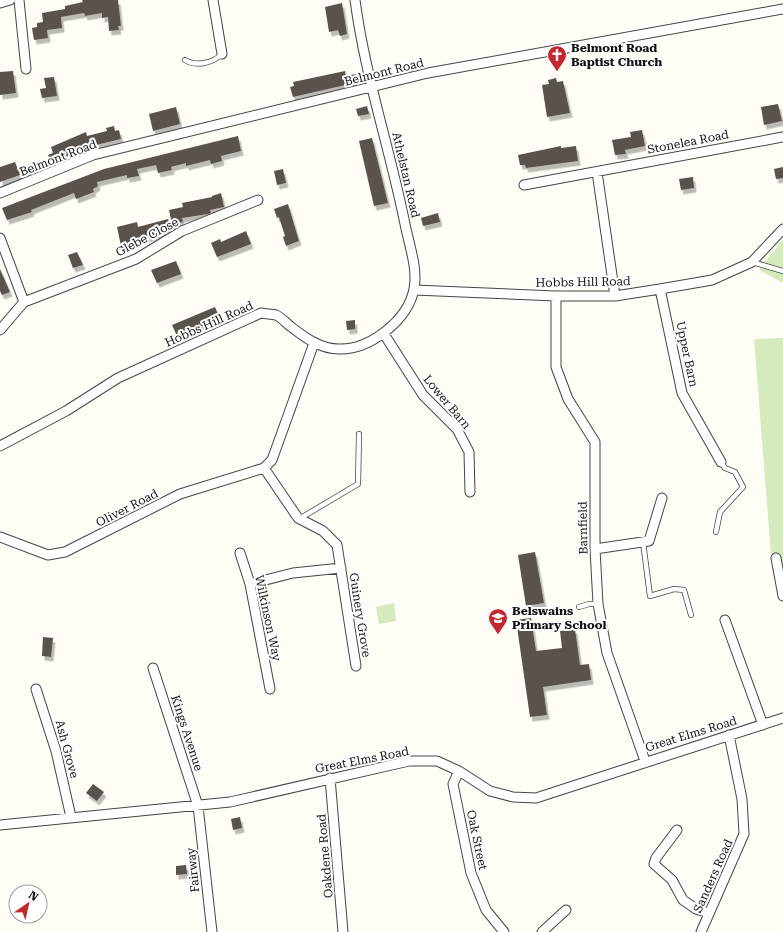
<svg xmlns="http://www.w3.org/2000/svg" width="783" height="932" viewBox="0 0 783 932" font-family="'Roboto Serif',serif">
  <defs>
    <filter id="shadow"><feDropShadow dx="2.5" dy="4.5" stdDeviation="0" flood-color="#0004"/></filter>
  </defs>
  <rect width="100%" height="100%" fill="#fffdf5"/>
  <!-- green -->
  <path fill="#d5ebbd" d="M783 239V283L759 270Z
    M783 338V602L771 554 754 339Z
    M394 603 396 621 379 624 376 607Z"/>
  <!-- building -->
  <path fill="#5a524d" filter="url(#shadow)" d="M82 0H118L121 26H118L119 30 109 31 108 17 102 18V13L85 16 84 13 61 17 62 28 47 30 48 38 34 40 32 28 37 27V23L43 22 42 13 65 9V6L83 2Z
    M342 3 347 34 340 36 338 30 329 32 325 7Z
    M13 71 16 93 0 95V72Z
    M345 71 346 76 361 73 363 81 293 97 290 87 294 86 293 82Z
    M54 77 57 96 42 98 40 89 46 88 44 78Z
    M556 78 557 82 563 81 570 113 547 117 542 85 549 84 548 80Z
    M778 104 782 121 764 125 761 107Z
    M367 106 369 114 358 116 356 109Z
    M176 107 180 124 153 131 149 114Z
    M114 126 115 131 119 130 121 139 96 145 51 162 48 155 53 153 51 147 86 132 87 136 107 131 106 128Z
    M642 130 645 146 625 150 626 154 615 155 612 140 631 137 630 132Z
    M238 136 241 151 221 156 222 161 211 164 210 160 186 166V163L171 167 172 170 158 173 156 165 137 169 139 176 127 178V175L97 182 98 186 93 189 94 192 76 199 74 193 31 210 32 212 7 220 2 208 104 169Z
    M372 138 388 203 374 206 359 141Z
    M561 146V148L576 146 578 161 526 168 525 165H520L518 155Z
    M15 162 20 175 0 182V167Z
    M783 167V178L776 179 774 169Z
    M283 169 286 183 277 185 274 171Z
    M693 177 694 188 681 190 679 179Z
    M221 193 224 207 210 210 211 213 208 214 182 218 183 222 172 224 169 210 183 207 182 203 212 197V196Z
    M288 204 299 241 286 246 283 237 285 236 279 217 277 218 274 209Z
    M438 213 440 222 423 226 421 218Z
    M168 219 171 230 121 246 117 227 137 222 138 227Z
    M246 231 251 244 217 257 211 243 220 239 221 242Z
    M77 252 83 265 73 268 68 255Z
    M176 261 181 274 157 283 151 270Z
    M0 269 10 292 2 295 0 291Z
    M215 307 220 319 177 336 172 325Z
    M355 320V329L347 330 346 321Z
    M535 552 544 603 526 606 518 555Z
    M531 618 536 651 562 648 560 631 575 629 580 665 589 664 591 680 543 687 547 715 530 717 516 620Z
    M43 637 53 638 51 657 42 656Z
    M93 784 104 792 97 801 86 793Z
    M240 817 242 828 233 830 231 819Z
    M186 865 187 874 176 875V866Z"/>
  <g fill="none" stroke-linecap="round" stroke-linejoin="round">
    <!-- service casing -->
    <g stroke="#444" stroke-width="6">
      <path id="service" d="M185 60C196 67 213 63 222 54
        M752 262 783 271
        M299 519 358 484 359 434
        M716 532 720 512 743 487 735 472 725 468 721 462
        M643 542 650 596 674 589 684 590 691 615
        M579 607 589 604H598"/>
    </g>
    <!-- minor casing -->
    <g stroke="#444" stroke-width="11">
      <path id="minor" d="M19 0 26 69
        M213 0 222 54
        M0 3 10 0
        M597 172 615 296
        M524 185 783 137
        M0 193 93 155 428 73 783 9
        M0 238 24 302 136 259 182 231 258 200
        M660 289 682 393 721 462
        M414 290 556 296H615L660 289 712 280 752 262 783 229
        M556 296V367L568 399 595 442V549L598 604 607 653 645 761
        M0 330 24 302
        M384 334 423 395 457 429 469 452 470 492
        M0 446 66 411 118 378 261 313C266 314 271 314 276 315 281 317 286 323 290 326 304 337 320 349 339 349 370 350 408 320 414 289 418 268 409 245 405 224 390 149 365 76 355 0
        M264 468 298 518 323 531 337 545 356 666
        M0 537 48 555 65 552 180 494 264 468 272 460 314 343
        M595 549 649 541 662 498
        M240 553 250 584 270 689
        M776 558 783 596
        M250 584 293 573 341 568
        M725 620 763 725
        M153 668 198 806 212 932
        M36 689 56 751 71 817
        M459 771 453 784 471 873 486 910 504 932
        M330 778 343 932
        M0 825 230 802 409 761H437L459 771 490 791 513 797 536 798 783 718
        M677 830 656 858 654 864 672 880 683 900 696 909 709 913
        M542 932 566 910
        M701 932 744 834 742 799 729 735"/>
    </g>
    <!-- service -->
    <use href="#service" stroke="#fff" stroke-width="4.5"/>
    <!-- minor -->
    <use href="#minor" stroke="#fff" stroke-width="9"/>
  </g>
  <!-- icons -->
  <defs>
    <g id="church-pin" transform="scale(1)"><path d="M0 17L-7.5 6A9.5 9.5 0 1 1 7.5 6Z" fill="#c4262e" stroke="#fff"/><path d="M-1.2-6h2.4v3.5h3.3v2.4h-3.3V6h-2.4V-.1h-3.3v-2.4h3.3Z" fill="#fff"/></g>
    <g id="school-pin" transform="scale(1)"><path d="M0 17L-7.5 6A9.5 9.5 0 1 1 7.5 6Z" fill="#c4262e" stroke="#fff"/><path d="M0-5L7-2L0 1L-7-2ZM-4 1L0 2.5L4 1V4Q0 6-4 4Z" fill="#fff"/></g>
  </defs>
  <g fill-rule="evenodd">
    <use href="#church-pin" x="557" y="55"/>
    <use href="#school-pin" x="498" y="618"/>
  </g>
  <g text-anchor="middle" stroke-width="4" stroke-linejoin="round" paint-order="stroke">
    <!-- poi labels -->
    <g font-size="12" font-weight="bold" fill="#111" stroke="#fff" text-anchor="start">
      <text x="571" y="52">Belmont Road<tspan x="571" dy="14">Baptist Church</tspan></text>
      <text x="512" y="615">Belswains<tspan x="512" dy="14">Primary School</tspan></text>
    </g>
    <!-- street labels -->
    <g font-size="12" fill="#111" stroke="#fff">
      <text transform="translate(384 72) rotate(-14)" y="4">Belmont Road</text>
      <text transform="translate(688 142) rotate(-11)" y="4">Stonelea Road</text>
      <text transform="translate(58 158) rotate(-21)" y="4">Belmont Road</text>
      <text transform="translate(406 175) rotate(77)" y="4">Athelstan Road</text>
      <text transform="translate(147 237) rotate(-28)" y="4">Glebe Close</text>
      <text transform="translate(583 282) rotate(-1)" y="4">Hobbs Hill Road</text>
      <text transform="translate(209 324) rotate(-24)" y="4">Hobbs Hill Road</text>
      <text transform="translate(687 354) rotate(78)" y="4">Upper Barn</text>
      <text transform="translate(447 402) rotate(50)" y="4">Lower Barn</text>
      <text transform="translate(127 508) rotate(-27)" y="4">Oliver Road</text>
      <text transform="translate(583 528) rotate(-91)" y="4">Barnfield</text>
      <text transform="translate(360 615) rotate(81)" y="4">Guinery Grove</text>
      <text transform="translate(268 618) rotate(78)" y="4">Wilkinson Way</text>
      <text transform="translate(187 733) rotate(72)" y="4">Kings Avenue</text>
      <text transform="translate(691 734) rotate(-17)" y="4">Great Elms Road</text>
      <text transform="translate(67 749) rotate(75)" y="4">Ash Grove</text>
      <text transform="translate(362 760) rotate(-11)" y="4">Great Elms Road</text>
      <text transform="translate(477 840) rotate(78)" y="4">Oak Street</text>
      <text transform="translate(325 856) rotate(-95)" y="4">Oakdene Road</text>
      <text transform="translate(193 870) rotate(-96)" y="4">Fairway</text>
      <text transform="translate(713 876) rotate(-66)" y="4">Sanders Road</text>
    </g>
  </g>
  <!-- north arrow -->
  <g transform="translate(28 904) rotate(34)"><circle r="19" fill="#ffffff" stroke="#a0a0a0"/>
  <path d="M0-3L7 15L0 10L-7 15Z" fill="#c4262e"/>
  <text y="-6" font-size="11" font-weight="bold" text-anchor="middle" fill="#111111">N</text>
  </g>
</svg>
